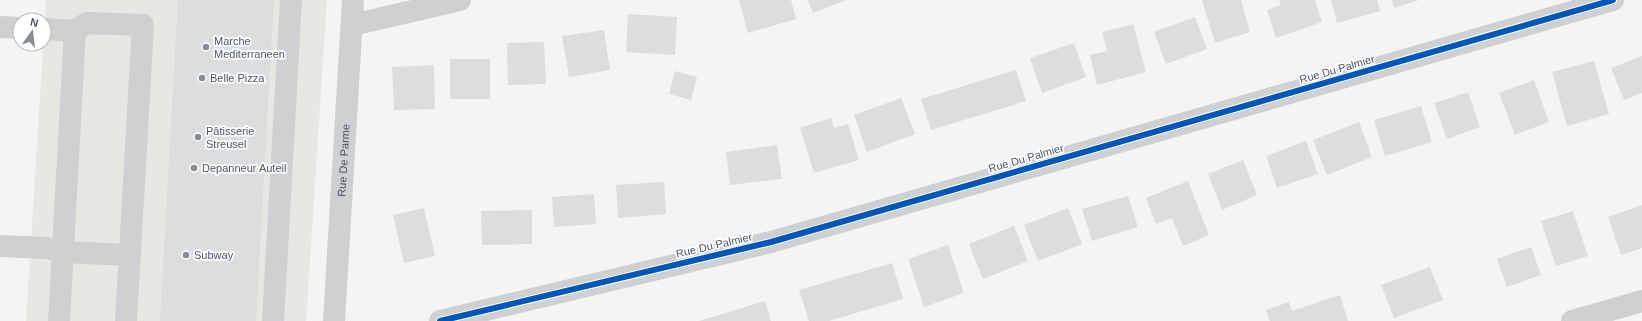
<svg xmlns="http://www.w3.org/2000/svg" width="1642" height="321" viewBox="0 0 1642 321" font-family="Helvetica,sans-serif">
  <rect width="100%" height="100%" fill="#f4f4f4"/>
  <!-- commercial -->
  <path fill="#e8e7e3" d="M46 0H327L306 321H26Z"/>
  <!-- building -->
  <path fill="#ddddde" d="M178 0H274L256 321H160Z
    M739 0H791L796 19 748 33Z
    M808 0H847L813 13Z
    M1202 0H1241L1250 32 1215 43Z
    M1279 0H1315L1322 22 1276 38 1267 10 1281 5Z
    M1331 0H1377L1380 11 1337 23Z
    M1392 0H1419L1394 8Z
    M628 14 677 17 675 55 626 52Z
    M1195 17 1207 49 1166 64 1154 32Z
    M1133 24 1146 72 1097 85 1090 55 1107 51 1102 32Z
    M604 30 610 70 569 77 562 36Z
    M544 42 546 84 508 85 507 43Z
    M1074 43 1086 77 1042 93 1030 58Z
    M1642 56V93L1624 100 1611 68Z
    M450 59H490V99H450Z
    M1594 61 1609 114 1567 126 1552 72Z
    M434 65 435 109 394 110 392 67Z
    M1016 70 1026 101 931 130 921 99Z
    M675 71 697 77 691 100 669 94Z
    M1534 80 1549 122 1515 135 1499 93Z
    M1468 92 1480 127 1447 139 1434 103Z
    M901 98 915 134 867 152 854 115Z
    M1421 106 1432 142 1385 156 1374 120Z
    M831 118 834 128 848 124 859 160 814 173 800 128Z
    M1359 122 1372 157 1327 175 1313 140Z
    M1306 141 1318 174 1277 188 1266 156Z
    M777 145 782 179 730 185 726 152Z
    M1243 160 1257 195 1222 210 1208 174Z
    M1188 181 1209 235 1183 246 1172 218 1156 224 1146 198Z
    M664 182 666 214 618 218 616 185Z
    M594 194 596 224 554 227 552 197Z
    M1128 196 1138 227 1092 241 1082 209Z
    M1642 205V248L1621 255 1608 217Z
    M424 208 435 256 404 263 393 215Z
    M1068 208 1082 244 1038 261 1024 225Z
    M532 210V244L482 245 481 211Z
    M1573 211 1588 256 1556 266 1541 221Z
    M1014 226 1028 261 983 279 969 244Z
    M948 245 964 293 924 307 908 259Z
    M1531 247 1541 275 1507 287 1497 259Z
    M892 263 903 299 829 321H809L799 290Z
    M1430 267 1443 300 1394 318 1381 285Z
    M1340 295 1348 321H1270L1266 310 1289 302 1292 311Z
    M765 301 771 321H699Z"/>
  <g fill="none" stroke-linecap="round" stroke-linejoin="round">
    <!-- minor -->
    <g stroke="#ced0d2" stroke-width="22">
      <path d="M352 25 460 0"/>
      <path d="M0 27 20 28"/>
      <path d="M44 29 75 31 87 23 143 25 126 321"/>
      <path d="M0 246 47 248 63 252 130 255"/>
      <path d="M59 321 75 31"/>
      <path d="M273 321 291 0"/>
      <path id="s1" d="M334 321 353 0"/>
      <path d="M440 321 771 242 1613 0"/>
      <path d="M1572 321 1642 301"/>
    </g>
    <!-- cycleway casing -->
    <g stroke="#fff" stroke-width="8">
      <path id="cycleway" d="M440 321 771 242 1613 0"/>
    </g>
    <!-- cycleway -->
    <use href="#cycleway" stroke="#0057b8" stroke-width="6"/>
  </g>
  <!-- markers -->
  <g fill="#868d94" stroke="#fff" stroke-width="1.5">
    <circle cx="206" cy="47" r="4"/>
    <circle cx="202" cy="78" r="4"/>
    <circle cx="198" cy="137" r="4"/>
    <circle cx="194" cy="168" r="4"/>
    <circle cx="186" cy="255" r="4"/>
  </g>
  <g text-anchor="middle" stroke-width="3.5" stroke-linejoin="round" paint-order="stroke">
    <!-- poi labels -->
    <g font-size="11" fill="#4a5661" stroke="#fff" text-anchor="start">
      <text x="214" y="45">Marche<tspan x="214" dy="13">Mediterraneen</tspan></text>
      <text x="210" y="82">Belle Pizza</text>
      <text x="206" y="135">Pâtisserie<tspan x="206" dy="13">Streusel</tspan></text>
      <text x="202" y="172">Depanneur Auteil</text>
      <text x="194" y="259">Subway</text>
    </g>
    <!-- street labels -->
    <g font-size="11" fill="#4a5661" stroke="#fff">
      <text transform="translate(1337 69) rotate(-16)" y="4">Rue Du Palmier</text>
      <text transform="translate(1026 158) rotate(-16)" y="4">Rue Du Palmier</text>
      <text dy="4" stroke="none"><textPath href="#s1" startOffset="161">Rue De Parme</textPath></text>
      <text transform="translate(714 245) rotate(-13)" y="4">Rue Du Palmier</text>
    </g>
  </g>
  <!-- north arrow -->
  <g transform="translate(32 32) rotate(14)"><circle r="19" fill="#ffffff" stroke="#b7bbc0"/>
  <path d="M0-3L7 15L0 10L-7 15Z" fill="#868d94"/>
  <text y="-6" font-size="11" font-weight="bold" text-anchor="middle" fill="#4a5661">N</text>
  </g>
</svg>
